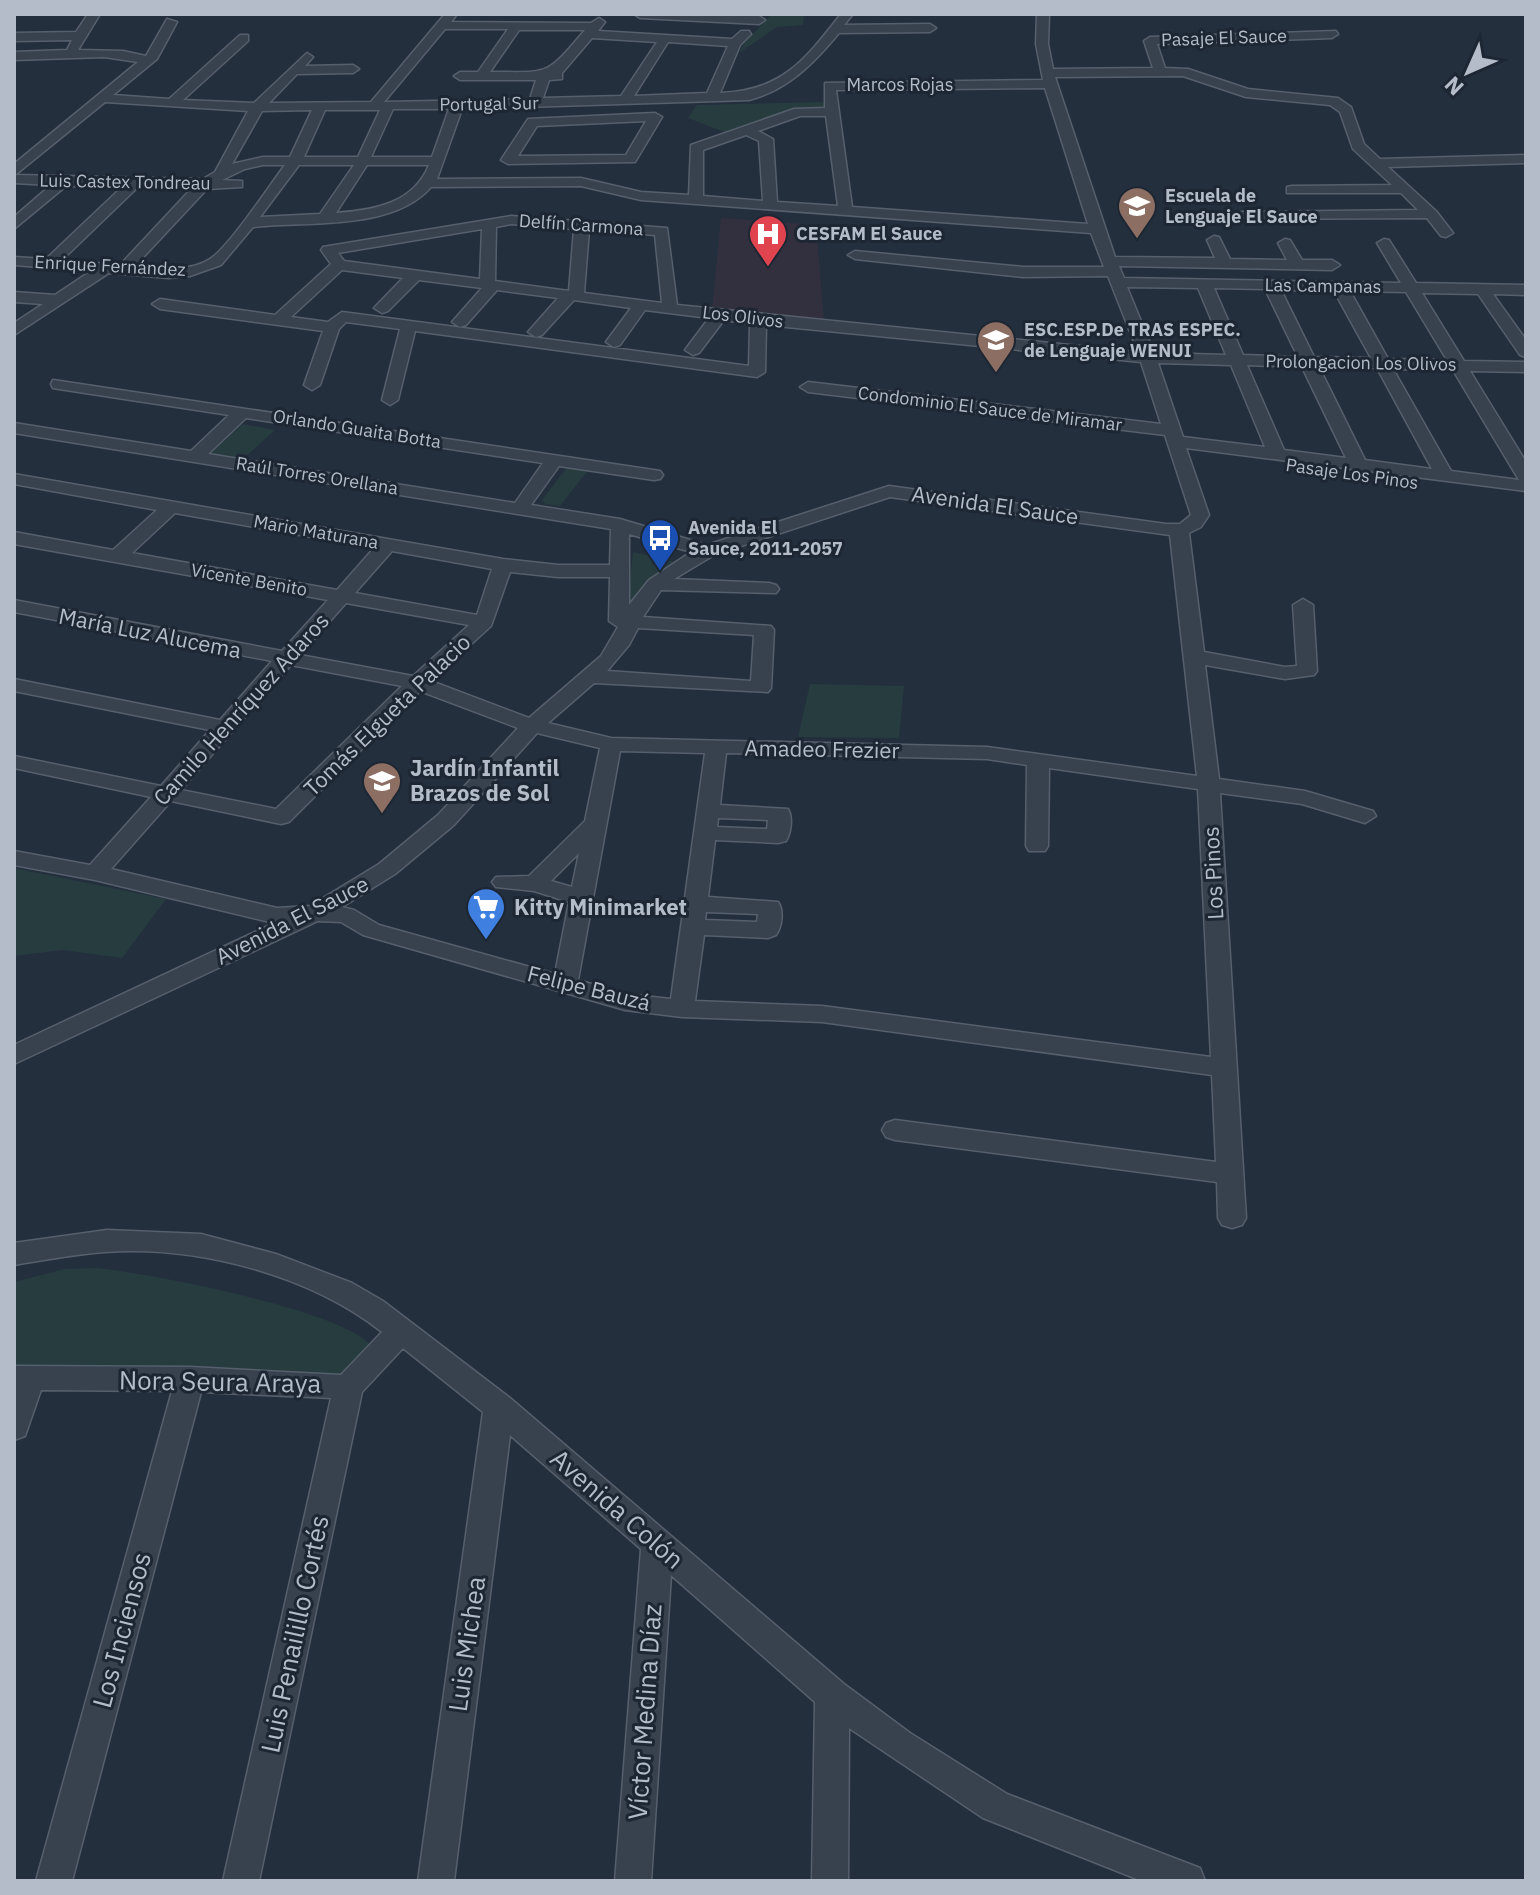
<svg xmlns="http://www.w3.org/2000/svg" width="1540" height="1895" viewBox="0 0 1540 1895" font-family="'IBM Plex Sans',sans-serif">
  <rect width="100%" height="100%" fill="#242f3e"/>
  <!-- medical -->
  <path fill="#32303f" d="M721 218 816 225 824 322 712 310Z"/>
  <!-- green -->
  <path fill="#263c3f" d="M772 14H804L803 25 777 27 739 53 745 42Z
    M823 102 825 109 792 110 724 132 688 118 697 105Z
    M243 424 275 430 243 459 211 453Z
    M568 466 589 469 560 506 545 504 542 500Z
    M633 552 676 562C651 575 639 585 627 611Z
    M810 684 904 686 899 738 798 737Z
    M14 868 166 899 122 958 63 950 14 956Z
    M97 1268C147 1273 344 1310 371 1346L346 1376 14 1373V1282L65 1269Z"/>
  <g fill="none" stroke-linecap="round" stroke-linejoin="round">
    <!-- minor casing -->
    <g stroke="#565f6c" stroke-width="3">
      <path id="minor" d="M88 14H100L78 50 123 51 146 56 167 19 177 22 157 59 113 95 169 99 240 35H248V41L183 100 254 103 307 53 313 57 305 66 353 65 359 69 353 73 297 74 269 103 371 102 445 14H457L451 22 591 23 599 18 605 22 598 31 732 39 741 31H749L751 34 740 45 720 93C782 91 805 60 841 14H853L844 25 930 24 936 28 930 32 839 33C814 63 788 90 749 100L462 109 437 179 581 178 641 192 689 195 691 145 794 109 825 108V83L1043 80 1036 44 1037 14H1049L1048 44 1053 69 1153 68 1144 41 1150 37 1336 31 1338 34 1332 38 1157 44 1165 68 1188 69 1248 89 1338 98 1351 107 1364 144 1380 159 1526 155V163L1388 167 1436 211 1453 233 1446 237 1441 236 1427 218 1246 219 1239 215 1241 212 1418 210 1401 193H1287V187L1292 186 1392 185 1353 149 1340 112 1330 105 1246 97 1183 76 1055 77 1115 257 1215 258 1207 240 1214 236 1219 237 1230 259 1287 260 1278 243 1285 239 1290 240 1302 260H1332L1340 265 1332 270 1119 266 1124 278 1401 283 1377 243 1384 239 1389 240 1416 283 1526 285V295L1493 294 1526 340V357L1520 355 1478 294 1422 293 1464 361 1526 362V372L1470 371 1526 462V491L1186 448 1209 515 1201 527 1189 533 1204 652 1285 667 1297 666 1293 605 1303 599 1313 605 1317 671 1314 675 1285 679 1205 665 1219 779 1305 791 1373 811 1376 816 1365 823 1302 804 1220 793 1246 1218 1242 1225 1232 1228 1222 1225 1218 1218 1217 1182 895 1140 886 1137 882 1130 886 1123 895 1120 1216 1162 1212 1075 822 1022 682 1017 625 1010 363 935 341 922 318 921 14 1064V1045L274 923 95 880 14 865V851L90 865 151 797 14 768V756L161 786 210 730 14 691V679L220 720 272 661 14 612V600L282 651 328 600 14 544V532L113 550 157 510 14 484V474L503 559 558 565H610L611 529 14 433V423L191 451 229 415 59 389 53 388 51 384 53 380 660 471 663 475 660 479 654 480 559 466 531 505 620 519 707 545 889 486 1166 524H1180L1191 515 1165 435 808 392 800 387 808 382 1161 424 1141 362 766 325 765 372 757 377 415 331 398 400 390 405 382 400 400 329 346 322 339 329 320 385 312 390 304 385 323 331 160 309 152 304 160 299 275 315 331 264 321 250 323 247 511 216 667 228 677 305 1138 352 1108 276 1023 277 855 259 848 255 855 251 1023 267H1104L1091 233 641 200 581 186 431 187C393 231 307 221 253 227L221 265 190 276 169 278 109 273 14 335V323L43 304 14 302V292L55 295 91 271 14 265V257L46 259 122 187 66 186 14 229V217L51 185 14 183V164L138 62 104 57 14 60V52L67 50 72 40 14 41V33L76 32ZM445 29H508L478 72H460L454 76 460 80H536L530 99 384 102ZM519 30H585C545 77 551 72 490 72ZM592 38 657 42 621 96 543 98 549 80 562 79V73ZM668 42 728 46 707 93 634 96ZM1045 88 1088 224 852 207 836 90ZM105 102 248 111 215 172 203 179 15 175ZM393 109H449L432 157H371ZM312 110 290 157H263L232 164 262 111ZM325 110H380L358 157H304ZM800 116H826L838 206 777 202 773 139 758 131ZM746 135 759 141 763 201 703 196V150ZM263 165H285C269 186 229 247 210 259 188 273 159 268 135 266L207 189 242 187V181L222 180 245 169ZM299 165H354L320 214 260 217ZM367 165H429C413 204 374 210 336 213ZM138 187 192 188 120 265 62 260ZM511 224 574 229 569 291 495 281 496 227ZM482 229 480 279 344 261 338 253ZM589 230 655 235 662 303 584 293ZM342 270 403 278 374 308 382 313 388 311 419 280 482 288 452 322 460 327 466 325 497 290 558 298 528 332 536 337 542 335 574 300 631 308 606 342 614 347 620 345 645 310 709 318 685 350 693 355 699 353 724 320 750 324 749 366 342 312 328 322 291 317ZM1127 287 1198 288 1226 355 1154 353ZM1214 288 1265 289 1298 357 1243 355ZM1281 290 1334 291 1371 358 1314 357ZM1350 291 1406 292 1447 360 1388 359ZM1158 363 1231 365 1265 447 1183 437ZM1247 365 1302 367 1346 458 1284 450ZM1319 367 1377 368 1432 469 1365 460ZM1393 369 1453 370 1519 480 1451 471ZM246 418 543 463 515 503 208 454ZM890 497 1170 535 1197 776 987 747 611 738 548 723 594 683 768 692 771 688 774 630 771 626 643 617 661 590 776 593 779 589 776 585 769 583 674 579 714 555ZM175 513 374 548 337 590 132 553ZM629 534 691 552 649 580 629 605ZM392 551 492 569 477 615 355 593ZM510 572 558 577H610L609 621 618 627 601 656 529 718 431 681 491 626ZM346 603 469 625 413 676 300 655ZM638 628 754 635 751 681 607 671 629 645ZM291 665 402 686 276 809 181 790ZM420 691 518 728 438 815 379 864 310 906 277 908 111 869 171 801 281 824 289 822ZM537 733 600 748 585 821 529 876 496 877 492 882 496 887 534 891 569 902 555 974 379 925 354 910 342 907 395 874 454 825ZM620 751 705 753 671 999 625 994 578 980ZM726 753 987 759 1027 765 1026 846 1029 851H1045L1048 846 1049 768 1198 789 1211 1057 822 1006 695 1001 704 935 768 938 776 935C782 927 784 910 778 902L708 897 715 840 778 843 786 841C791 833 793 817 788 809L720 805ZM718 818 768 820 767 829 717 827ZM579 853 572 887 551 881ZM706 912 758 914 757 922 705 920Z
        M634 14 759 16 765 20 759 24 640 18Z
        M655 113 662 117 635 162 508 164 501 160 528 119ZM646 121 626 155 518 156 537 126Z
        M107 1230 201 1234 276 1254 352 1283 383 1301 510 1398 844 1684 910 1733 1007 1794 1200 1868 1205 1881H1142L983 1818 849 1728 848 1881H812L815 1702 671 1575 651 1881H615L641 1549 510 1435 454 1881H418L483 1412 403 1348 362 1392 259 1881H223L331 1398 201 1392 72 1881H36L172 1391 41 1390 25 1436 14 1440V1366L190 1367 341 1375 382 1332C310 1275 197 1245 105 1252 75 1254 44 1260 14 1265V1243Z"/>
    </g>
    <!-- minor -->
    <use href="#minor" fill="#38414e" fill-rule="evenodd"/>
  </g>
  <!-- icons -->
  <defs>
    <g id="school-pin" transform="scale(2)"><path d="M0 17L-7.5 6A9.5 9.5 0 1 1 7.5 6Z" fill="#8d6e63" stroke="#1d2633"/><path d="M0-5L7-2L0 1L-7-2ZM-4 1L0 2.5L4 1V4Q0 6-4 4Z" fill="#fff"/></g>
    <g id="hospital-pin" transform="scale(2)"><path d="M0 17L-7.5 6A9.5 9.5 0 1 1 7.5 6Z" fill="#e0444e" stroke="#1d2633"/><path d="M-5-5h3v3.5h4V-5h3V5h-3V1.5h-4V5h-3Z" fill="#fff"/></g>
    <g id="bus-pin" transform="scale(2)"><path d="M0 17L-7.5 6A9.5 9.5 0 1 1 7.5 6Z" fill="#1a4fb4" stroke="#1d2633"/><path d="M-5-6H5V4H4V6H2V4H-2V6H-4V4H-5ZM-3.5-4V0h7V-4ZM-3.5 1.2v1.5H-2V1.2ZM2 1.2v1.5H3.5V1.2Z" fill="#fff"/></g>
    <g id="supermarket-pin" transform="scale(2)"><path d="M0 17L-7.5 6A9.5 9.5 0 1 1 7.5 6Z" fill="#3f7fe0" stroke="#1d2633"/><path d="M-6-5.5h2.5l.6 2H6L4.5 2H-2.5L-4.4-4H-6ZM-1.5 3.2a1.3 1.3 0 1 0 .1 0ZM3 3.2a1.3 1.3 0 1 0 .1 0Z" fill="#fff"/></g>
  </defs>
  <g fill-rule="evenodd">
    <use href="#school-pin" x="1137" y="206"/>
    <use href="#hospital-pin" x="768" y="234"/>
    <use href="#school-pin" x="996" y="340"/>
    <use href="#bus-pin" x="660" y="538"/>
    <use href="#school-pin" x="382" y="781"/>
    <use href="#supermarket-pin" x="486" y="907"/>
  </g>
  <g text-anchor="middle" stroke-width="6" stroke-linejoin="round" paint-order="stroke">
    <!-- far-street labels -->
    <g font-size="18" fill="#b4bcc9" stroke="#1d2633">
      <text transform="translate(1224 38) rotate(-2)" y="6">Pasaje El Sauce</text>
      <text x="900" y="91">Marcos Rojas</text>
      <text transform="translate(489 104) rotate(-1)" y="6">Portugal Sur</text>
      <text transform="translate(125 182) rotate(1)" y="6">Luis Castex Tondreau</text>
      <text transform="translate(581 225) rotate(4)" y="6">Delfín Carmona</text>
      <text transform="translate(110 266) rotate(3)" y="6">Enrique Fernández</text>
      <text transform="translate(1323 286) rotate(1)" y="6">Las Campanas</text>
      <text transform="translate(743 317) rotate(7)" y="6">Los Olivos</text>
      <text transform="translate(1361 363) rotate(1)" y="6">Prolongacion Los Olivos</text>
      <text transform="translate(990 409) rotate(7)" y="6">Condominio El Sauce de Miramar</text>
      <text transform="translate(357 429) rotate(9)" y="6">Orlando Guaita Botta</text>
      <text transform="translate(1352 474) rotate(8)" y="6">Pasaje Los Pinos</text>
      <text transform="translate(317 476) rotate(9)" y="6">Raúl Torres Orellana</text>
      <text transform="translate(316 532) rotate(10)" y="6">Mario Maturana</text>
      <text transform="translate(249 580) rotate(10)" y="6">Vicente Benito</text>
    </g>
    <!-- far-poi labels -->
    <g font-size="18" font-weight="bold" fill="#b4bcc9" stroke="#1d2633" text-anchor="start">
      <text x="1165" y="202">Escuela de<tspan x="1165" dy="21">Lenguaje El Sauce</tspan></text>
      <text x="796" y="240">CESFAM El Sauce</text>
      <text x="1024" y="336">ESC.ESP.De TRAS ESPEC.<tspan x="1024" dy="21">de Lenguaje WENUI</tspan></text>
      <text x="688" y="534">Avenida El<tspan x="688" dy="21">Sauce, 2011-2057</tspan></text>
    </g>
    <!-- street labels -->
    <g font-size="22" fill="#b4bcc9" stroke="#1d2633">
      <text transform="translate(995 505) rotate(8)" y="8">Avenida El Sauce</text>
      <text transform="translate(150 633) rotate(11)" y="8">María Luz Alucema</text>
      <text transform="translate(241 709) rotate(-48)" y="8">Camilo Henríquez Adaros</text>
      <text transform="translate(387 715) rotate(-44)" y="8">Tomás Elgueta Palacio</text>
      <text transform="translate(822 749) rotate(1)" y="8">Amadeo Frezier</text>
      <text transform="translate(1213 873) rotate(-93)" y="8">Los Pinos</text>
      <text transform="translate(292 920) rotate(-27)" y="8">Avenida El Sauce</text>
      <text transform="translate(589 988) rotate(14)" y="8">Felipe Bauzá</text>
    </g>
    <!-- poi labels -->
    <g font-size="22" font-weight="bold" fill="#b4bcc9" stroke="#1d2633" text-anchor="start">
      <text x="410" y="776">Jardín Infantil<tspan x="410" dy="25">Brazos de Sol</tspan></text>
      <text x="514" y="915">Kitty Minimarket</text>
    </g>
    <!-- near-street labels -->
    <g font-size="26" fill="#b4bcc9" stroke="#1d2633">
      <text transform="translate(220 1382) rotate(1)" y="9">Nora Seura Araya</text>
      <text transform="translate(617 1509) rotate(41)" y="9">Avenida Colón</text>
      <text transform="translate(122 1630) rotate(-75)" y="9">Los Inciensos</text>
      <text transform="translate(295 1634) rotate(-78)" y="9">Luis Penailillo Cortés</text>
      <text transform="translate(467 1644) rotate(-82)" y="9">Luis Michea</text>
      <text transform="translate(645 1712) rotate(-86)" y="9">Víctor Medina Díaz</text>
    </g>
  </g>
  <!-- border -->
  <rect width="1540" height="1895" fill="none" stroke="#b4bcc9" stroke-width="32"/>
  <!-- north arrow -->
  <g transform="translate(1468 72) rotate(225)" stroke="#1d2633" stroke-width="6" paint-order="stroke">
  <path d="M0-6L14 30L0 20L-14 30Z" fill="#b4bcc9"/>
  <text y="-12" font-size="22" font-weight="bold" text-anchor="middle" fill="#b4bcc9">N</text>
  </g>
</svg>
